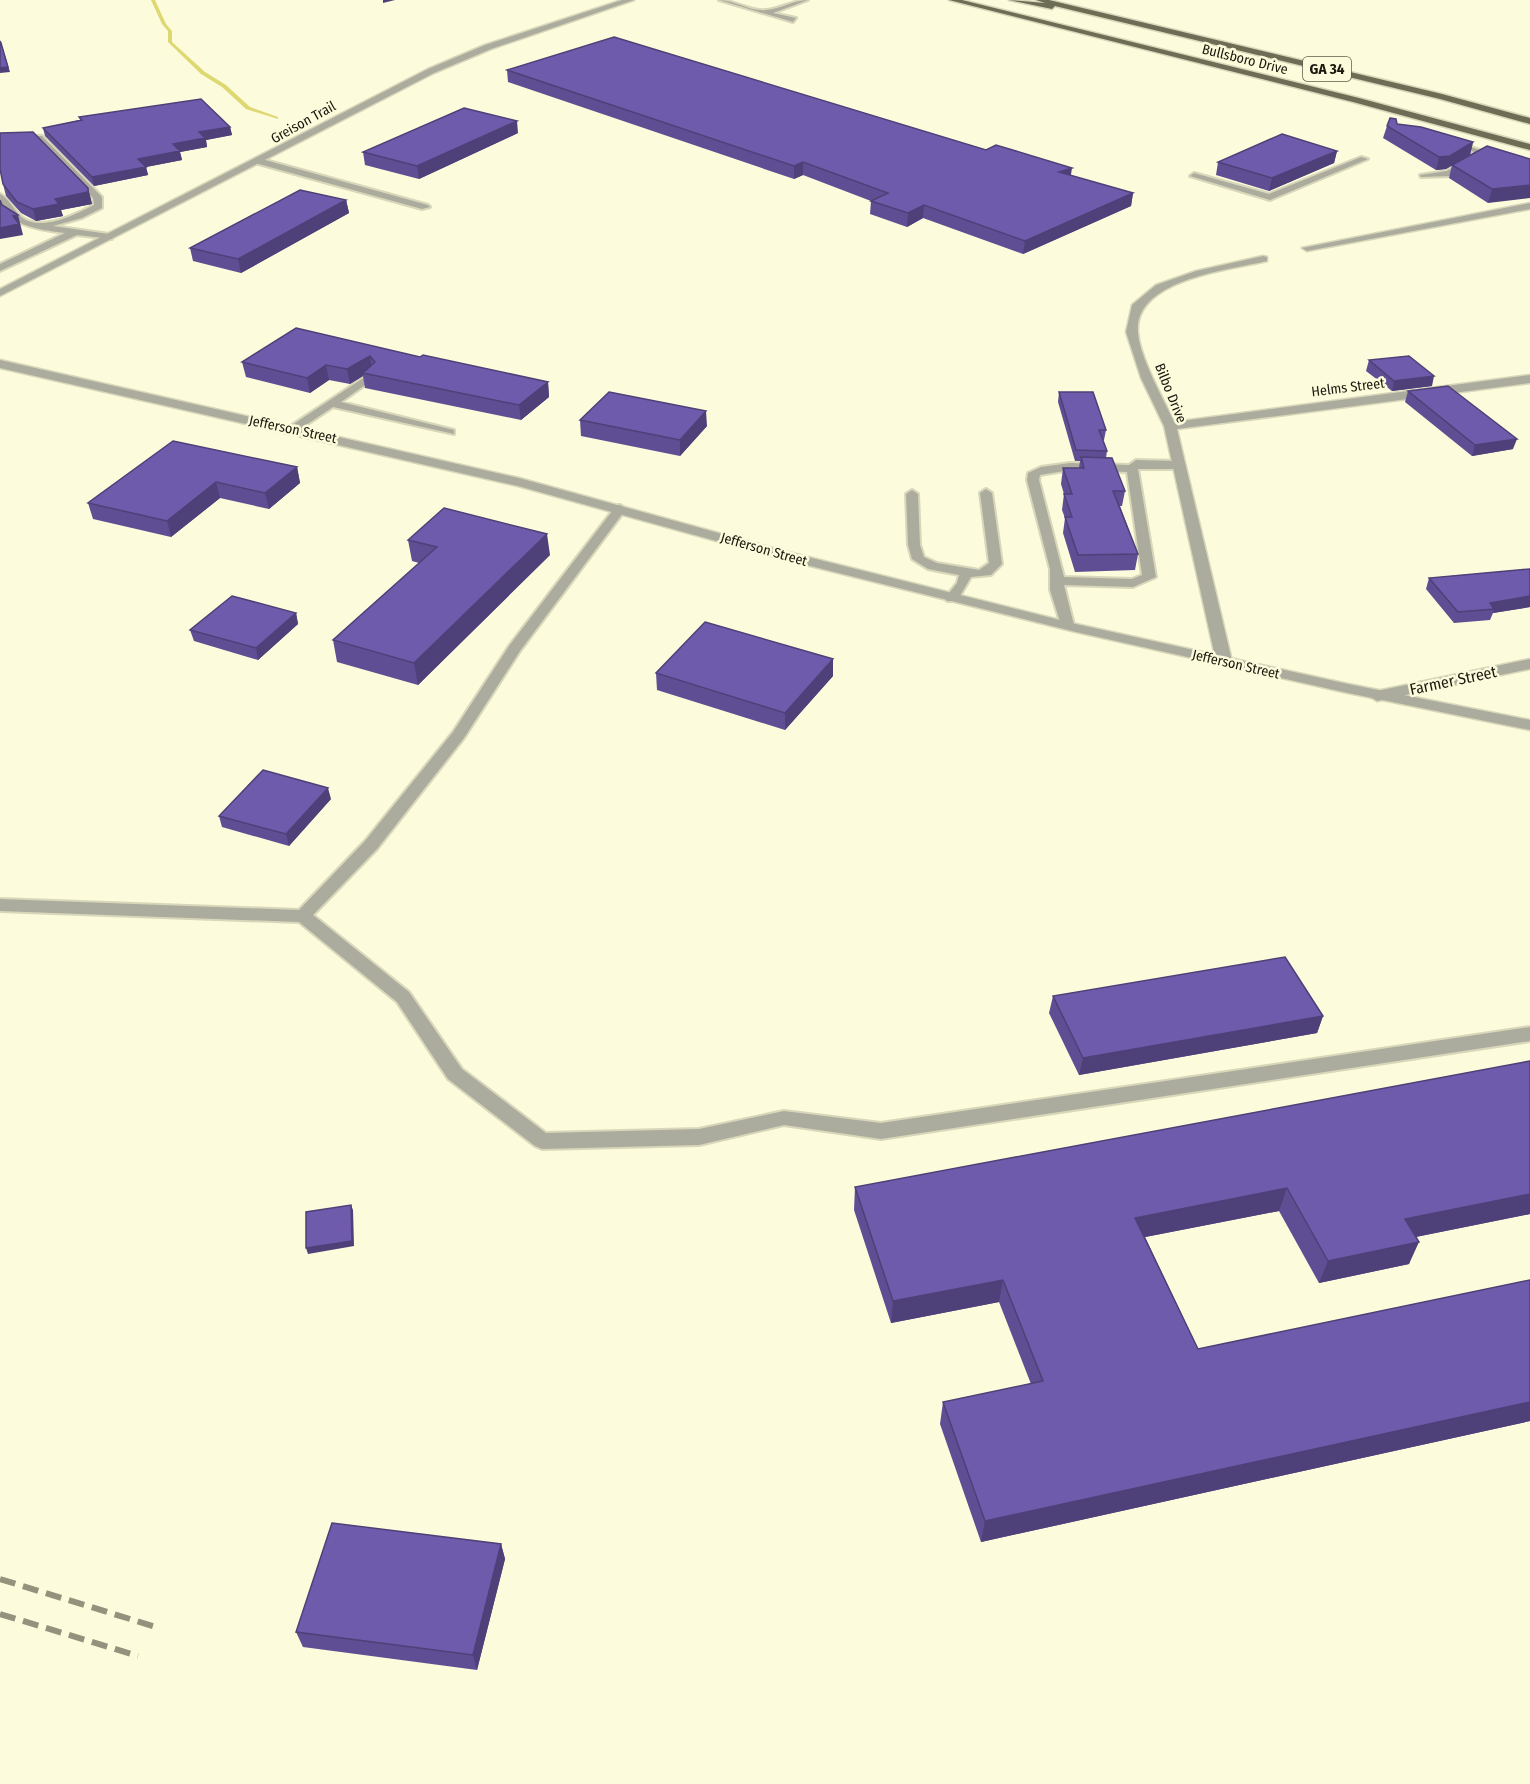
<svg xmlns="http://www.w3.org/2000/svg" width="1530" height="1784" viewBox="0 0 1530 1784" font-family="'Fira Sans Condensed',sans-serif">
  <rect width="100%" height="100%" fill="#fcfbdb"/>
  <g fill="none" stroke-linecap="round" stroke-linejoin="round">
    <!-- stream -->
    <path fill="#ded873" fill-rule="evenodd" d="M151 0H155L166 24 172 31V42L205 72 226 85 250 107 278 117V119L246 109 222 87 201 74 168 42V31L162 24Z"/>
    <!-- service casing -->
    <g stroke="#d8d7ba" stroke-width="4">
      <path id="service" d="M719 0C734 0 751 12 766 10 781 9 793 0 808 0L773 13 796 18 793 22Z
        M0 136H42L102 197V208L82 218 53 226 109 234 112 235V239L77 235 0 271V264L65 233C42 230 0 226 0 194 8 198 13 208 19 215 38 234 74 215 94 205L93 198 37 141 0 142Z
        M1448 139 1488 153 1452 176 1421 177 1420 175 1447 171 1477 153 1448 143Z
        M1361 157 1368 159 1270 200 1190 176 1194 173 1269 194Z
        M258 158 428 205 430 207 422 209 255 163 254 161Z
        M371 373 376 376 375 378 341 402 454 430V434L333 407 297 431H289V427Z
        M1136 460 1177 461 1183 465 1177 469H1138L1156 577 1133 587 1064 585 1074 625 1067 629 1062 628 1050 590V569L1027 480 1028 473 1041 467 1070 463 1129 465ZM1070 470 1127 472 1142 575 1132 579 1064 577 1039 480 1040 475Z
        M986 489 992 493 1002 564 991 575 971 577 957 601H947L945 598 957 583 959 575 928 569 912 559 908 545 906 494 912 490 918 494 920 545 924 557 937 563 979 570 989 563 980 493Z
        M620 505 626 509 520 651 464 738 377 849 313 915 409 992 462 1069 546 1133 699 1129 784 1111 881 1123 1530 1027V1041L881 1139 784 1125 699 1145 542 1149 535 1146 448 1079 397 1002 299 922 0 911V899L299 910 365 841 453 732 509 646 616 506Z"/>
    </g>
    <!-- minor casing -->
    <g stroke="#d8d7ba" stroke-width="3">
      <path id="minor" d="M1530 203V209L1307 251 1302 248Z
        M1263 256 1267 257V261C1230 270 1133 279 1138 333 1140 358 1163 398 1174 422L1530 375V383L1177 429 1232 661 1224 666 1216 661 1164 426 1141 378 1126 332 1132 305 1156 285 1196 271Z
        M1530 659V669L1377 701 1369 696 1377 691Z"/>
    </g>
    <!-- tertiary casing -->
    <g stroke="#d8d7ba" stroke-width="3">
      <path id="tertiary" d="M622 0H634L491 49 434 73 0 296V289L428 69 485 45Z
        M0 360 519 478 784 551 1076 624 1348 684 1530 720V730L1348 693 1076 632 774 557 518 486 0 368Z"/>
    </g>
    <!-- primary casing -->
    <g stroke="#d8d7ba" stroke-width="3">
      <path id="primary" d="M949 0H962L1359 98 1530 144V150L1353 102Z
        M1009 0 1045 3 1036 0H1049L1442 94 1530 118V124L1440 99 1055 6 1052 9Z"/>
    </g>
    <!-- service -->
    <use href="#service" fill="#acac9e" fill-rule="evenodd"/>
    <!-- minor -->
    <use href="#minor" fill="#acac9e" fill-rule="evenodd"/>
    <!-- tertiary -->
    <use href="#tertiary" fill="#acac9e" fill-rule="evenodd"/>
    <!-- primary -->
    <use href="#primary" fill="#6d6d55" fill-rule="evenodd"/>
    <!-- rail -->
    <path stroke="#93927c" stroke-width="6" stroke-dasharray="16 8" stroke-linecap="butt" d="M0 1579 156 1627
      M0 1614 138 1656"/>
  </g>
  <!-- wall -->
  <path fill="#5f4e93" d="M507 70 1071 176 1133 193 1131 206 1023 254 923 218 907 227 870 214 871 201 803 175 794 179 508 82Z
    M79 117 230 127 232 135 206 140 207 147 180 152 182 160 146 167 148 175 94 186 45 136 43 128 80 120Z
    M1397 124 1473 142 1470 155 1446 169 1436 170 1383 138 1387 126Z
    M518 133 419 179 365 165 363 152Z
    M1337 151 1334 163 1269 191 1216 175 1218 162Z
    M1530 159 1488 203 1449 178 1452 165Z
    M3 184 88 188 92 204 61 210 63 216 36 221 21 213 6 196Z
    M346 200 349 213 241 273 193 261 190 248Z
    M296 328 420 357 548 382 549 397 521 420 365 388 363 376 350 384 329 380 310 393 246 377 242 362Z
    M1369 360 1432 386 1392 391 1366 371Z
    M1408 391 1513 449 1472 456 1405 402Z
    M1059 392 1106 430 1104 440H1103L1107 451 1106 458 1125 491 1122 506H1120L1138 554 1135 570 1075 572 1063 533 1065 518 1062 510 1064 494 1061 484 1063 468H1079L1080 461H1075L1058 402Z
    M580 420 707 426 680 456 581 436Z
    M297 467 300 483 269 509 220 498 171 537 93 519 88 503Z
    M408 540 550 555 418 685 337 662 333 640 419 563 412 561Z
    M1530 569V607L1493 613 1490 620 1454 623 1426 589 1429 578Z
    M296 613 298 624 258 660 194 641 190 630Z
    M656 673 833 676 785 730 657 690Z
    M331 799 289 846 222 827 219 816Z
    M1053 996 1323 1016 1317 1033 1079 1075 1049 1013Z
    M1530 1061V1214L1416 1237 1409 1264 1319 1283 1279 1211 1145 1237 1198 1349 1530 1280V1421L981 1542 940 1424 943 1402 1031 1384 999 1302 891 1323 854 1210 855 1187Z
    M501 1544 505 1559 477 1670 303 1647 296 1632Z"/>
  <!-- shaded-wall -->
  <path fill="#4e4078" d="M383 0H395L383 3Z
    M1 43 10 72 0 73V68Z
    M517 121 518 133 419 179 417 166Z
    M230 127 232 135 206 140 207 147 180 152 182 160 146 167 148 175 94 186 92 177 138 159 199 132Z
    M1473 142 1470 155 1446 169 1436 170 1439 157Z
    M1337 151 1334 163 1269 191 1272 178Z
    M803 162V175L794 179V166Z
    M1072 168 1070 181 1059 172Z
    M1530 185V198L1488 203 1492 189Z
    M88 188 92 204 61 210 63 216 36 221 33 209 55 199Z
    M1133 193 1131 206 1023 254 1025 241Z
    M346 200 349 213 241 273 238 259Z
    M924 205 923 218 907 227 908 213Z
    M18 215 23 235 0 239V228L13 216Z
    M370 356 372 371 363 373V376L350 384 347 369Z
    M326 365 329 380 310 393 307 378Z
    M1434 376 1432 386 1392 391 1394 381Z
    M548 382 549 397 521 420 519 405Z
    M706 411 707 426 680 456V440Z
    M1517 439 1513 449 1472 456 1475 445Z
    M297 467 300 483 269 509 265 493Z
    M216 482 220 498 171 537 167 521Z
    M547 534 550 555 418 685 414 663Z
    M1530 596V607L1493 613 1494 609 1490 603Z
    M296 613 298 624 258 660 256 648Z
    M833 659V676L785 730V713Z
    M328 788 331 799 289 846 286 834Z
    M1323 1016 1317 1033 1079 1075 1083 1058Z
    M1287 1188 1279 1211 1130 1240 1135 1218Z
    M1530 1194V1214L1395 1241 1405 1219Z
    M351 1205 353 1210 354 1246 308 1254 306 1248Z
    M1419 1242 1409 1264 1319 1283 1328 1261Z
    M1003 1280 999 1302 891 1323 893 1301Z
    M1530 1402V1421L981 1542 985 1521Z
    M501 1544 505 1559 477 1670 473 1655Z"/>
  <!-- building -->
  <path fill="#6f5bab" stroke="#4e4078" stroke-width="1.5" d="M614 37 986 150 996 145 1072 168 1059 172 1133 193 1025 241 924 205 908 213 871 201 888 193 803 162 794 166 507 70Z
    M0 41 1 43 8 67 0 68Z
    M201 99 230 127 199 132 205 138 173 144 180 151 138 159 146 167 92 177 43 128 82 120 79 117Z
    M464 108 517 121 417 166 363 152Z
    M1390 118 1396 119 1397 124 1421 127 1473 142 1450 156 1439 157 1387 126Z
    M33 132 88 188V192L55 199 59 204 33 209 17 202 3 184 0 169V133Z
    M1282 134 1337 151 1272 178 1218 162Z
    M1487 146 1530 159V185L1492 189 1452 165Z
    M300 190 346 200 238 259 190 248Z
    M0 200 2 205 18 215 13 216 19 224 0 228Z
    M296 328 420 357 423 355 548 382 519 405 363 373 375 362 370 356 347 369 326 365 307 378 242 362Z
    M1409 356 1434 376 1394 381 1369 360Z
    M1448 386 1517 439 1475 445 1408 391Z
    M609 392 706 411 680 440 580 420Z
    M1059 392H1093L1106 430H1099L1107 451 1076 450Z
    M173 441 297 467 265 493 216 482 167 521 88 503Z
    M1081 457 1112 458 1125 491H1113L1138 554 1078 555 1065 517H1072L1064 494H1072L1063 468H1084Z
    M444 508 547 534 414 663 333 640 437 547 408 540Z
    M1530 569V596L1490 603 1494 609 1458 612 1429 578Z
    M232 596 296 613 256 648 190 630Z
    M705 622 833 659 785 713 656 673Z
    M263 770 328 788 286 834 219 816Z
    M1285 957 1323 1016 1083 1058 1053 996Z
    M1530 1061V1194L1405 1219 1419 1242 1328 1261 1287 1188 1135 1218 1198 1349 1530 1280V1402L985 1521 943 1402 1043 1381 1003 1280 893 1301 855 1187Z
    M351 1205 352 1241 306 1248V1212Z
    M332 1523 501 1544 473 1655 296 1632Z"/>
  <g text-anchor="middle" stroke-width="5" stroke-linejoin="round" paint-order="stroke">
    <!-- far-street labels -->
    <g font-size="14" fill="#1a190e" stroke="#fcfbdb">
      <text transform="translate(1245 59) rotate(14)" y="5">Bullsboro Drive</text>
      <text transform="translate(303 122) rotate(-29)" y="5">Greison Trail</text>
      <text transform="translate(1348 387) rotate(-7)" y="5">Helms Street</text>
      <text transform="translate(1171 393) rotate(68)" y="5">Bilbo Drive</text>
      <text transform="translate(293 429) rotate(12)" y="5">Jefferson Street</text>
      <text transform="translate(764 549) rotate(16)" y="5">Jefferson Street</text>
      <text transform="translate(1236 664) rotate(13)" y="5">Jefferson Street</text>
    </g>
    <!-- shield labels -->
    <rect fill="#fcfbdb" stroke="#5e5d4c" stroke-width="1.5" x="1303" y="57" width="48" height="24" rx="4.5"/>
    <g font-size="15" font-weight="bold" fill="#1a190e">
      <text x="1327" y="74">GA 34</text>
    </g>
    <!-- street labels -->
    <g font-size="16" fill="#1a190e" stroke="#fcfbdb">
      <text transform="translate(1453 680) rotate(-12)" y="6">Farmer Street</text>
    </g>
  </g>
</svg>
